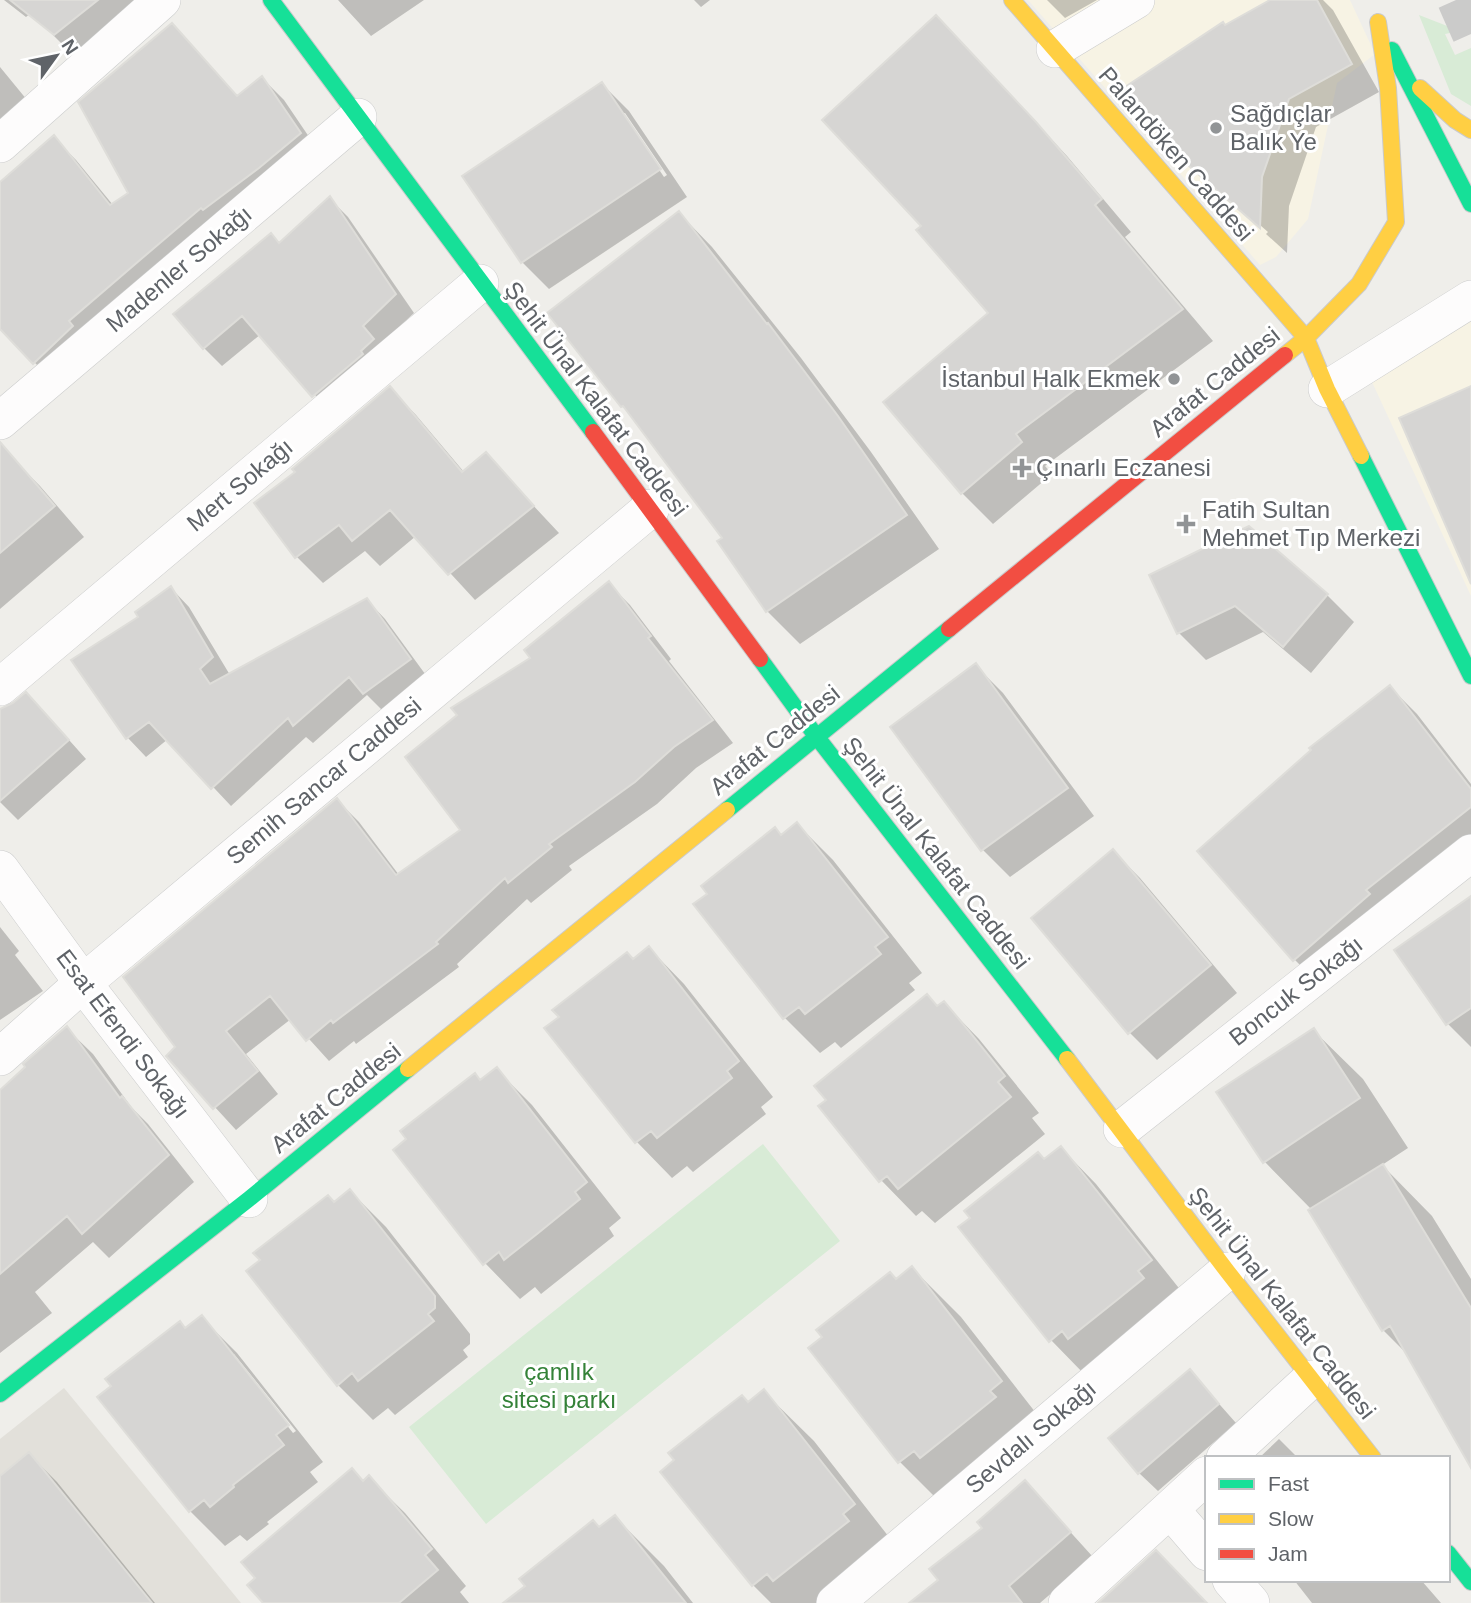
<svg xmlns="http://www.w3.org/2000/svg" width="1471" height="1603" viewBox="0 0 1471 1603" font-family="Helvetica,sans-serif">
  <rect width="100%" height="100%" fill="#efeeea"/>
  <!-- commercial -->
  <path fill="#f7f3e4" d="M1028 0H1350L1375 54 1337 83 1308 219 1276 257 1260 265Z
    M1471 309V596L1366 369Z"/>
  <!-- education -->
  <path fill="#e2e0da" d="M64 1388 241 1603H0V1439Z"/>
  <!-- green -->
  <path fill="#d8ebd6" d="M1419 15 1460 31 1445 34 1455 55 1471 48V106L1451 94Z
    M763 1144 840 1241 486 1524 409 1427Z"/>
  <!-- shadow -->
  <path fill="#0003" fill-rule="evenodd" d="M4 0H170L88 66 66 48 31 13 26 17Z
    M338 0H424L371 36Z
    M694 0H710L701 7Z
    M1047 0H1097L1065 18Z
    M1273 0H1323L1333 10 1379 92 1316 127 1289 206 1287 253 1266 234 1268 232 1183 158 1225 27Z
    M967 48 1067 156 1131 232 1125 237 1213 341 1045 466 1052 474 993 524 962 493 990 313 923 226Z
    M0 67 32 106 0 132Z
    M262 78 284 100 322 156 56 385 0 326V184L54 138 76 160 113 205 131 193Z
    M602 84 629 111 687 197 549 289 522 262ZM621 113H625L667 175 664 177Z
    M330 199 348 217 414 313 380 345 332 414 261 334 222 366 204 348 280 244Z
    M679 213 712 247 801 358 871 452 939 549 800 644 767 611 724 538 634 418 622 406Z
    M390 388 416 415 464 472 486 455 559 533 475 600 416 536 380 566 365 551 323 583 296 556Z
    M10 456 40 486 84 537 0 609V464Z
    M1151 576 1327 595 1354 622 1311 673 1263 632 1206 660 1179 633Z
    M608 583 630 605 671 659 669 661 733 743 696 768 657 804 569 866 572 870 531 903 527 899 457 964 459 967 356 1044 354 1041 329 1061 291 1019 246 1054 278 1094 236 1130 168 1056 178 1048 337 800 359 822 399 875 462 831 533 659Z
    M171 588 189 607 230 675 367 600 385 619 428 678 383 711 367 695 313 743 306 737 231 806 168 739 146 757 128 738 74 661 141 618Z
    M976 666 1003 693 1094 816 1010 877 983 850 892 728Z
    M1390 687 1417 714 1471 784V856L1322 987 1295 960 1199 851Z
    M0 711 45 713 86 759 18 820 0 802Z
    M797 824 833 860 922 973 909 983 915 990 841 1048 835 1042 820 1053 785 1018 695 904Z
    M1113 851 1140 878 1237 993 1157 1060 1130 1033 1033 918Z
    M1471 898V1047L1448 1024Z
    M0 927 19 951 15 955 43 991 0 1020Z
    M649 948 684 984 773 1097 761 1107 766 1114 693 1172 687 1166 672 1178 637 1142 547 1029Z
    M944 1003 979 1039 1039 1113 1032 1118 1045 1134 935 1223 922 1211 916 1216 881 1180Z
    M66 1028 93 1054 132 1108 148 1124 194 1182 109 1258 93 1242 35 1292 52 1313 0 1353V1091Z
    M1313 1030 1363 1079 1408 1148 1382 1165 1432 1216 1471 1279V1464L1409 1356 1383 1330 1312 1210 1264 1161Z
    M497 1070 532 1105 621 1218 609 1228 614 1236 541 1294 535 1287 520 1299 485 1263 481 1082Z
    M1061 1148 1096 1184 1186 1297 1086 1376 1051 1340 1045 1161Z
    M350 1191 386 1227 470 1334V1344L463 1350 468 1357 395 1415 388 1408 373 1420 338 1385Z
    M912 1268 961 1317 1050 1431 949 1511 900 1462 811 1348Z
    M201 1317 237 1353 323 1462 310 1472 318 1482 267 1522 269 1524 247 1541 240 1535 225 1546 190 1511 186 1330ZM230 1354H234L296 1431 293 1433Z
    M1190 1371 1236 1423 1158 1491 1139 1473Z
    M764 1392 814 1441 903 1555 857 1603H771L753 1585 749 1404Z
    M1279 1439 1298 1458H1259Z
    M29 1454 57 1482 155 1603H0V1478Z
    M369 1478 405 1513 466 1586 460 1592 469 1603H265L257 1579Z
    M1025 1482 1093 1557 1040 1603H911L940 1580Z
    M615 1517 664 1566 693 1603H512Z
    M1294 1580H1421L1441 1603H1312Z"/>
  <!-- building -->
  <path fill="#d6d5d3" stroke="#deddd9" stroke-width="2" d="M10 0H98L54 35Z
    M1270 0H1317L1352 64 1289 99 1262 177 1260 228 1173 152 1153 128 1125 87 1223 22 1225 25Z
    M936 15 1036 122 1102 199 1095 205 1183 309 1016 434 1022 442 961 494 883 402 988 313 916 230 921 226 822 120Z
    M172 23 237 96 262 76 301 133 259 168 203 210 201 208 140 260 69 321 73 326 33 364 0 329V182L54 135 110 205 128 193 78 102Z
    M602 82 661 169 521 263 462 176Z
    M330 196 396 294 363 326 374 339 361 351 363 354 312 397 242 316 203 349 173 314 271 233 279 243Z
    M679 211 767 324 768 323 838 416 907 515 766 612 717 541 722 538 623 406 621 407 547 313Z
    M390 386 462 472 486 452 534 506 448 575 390 510 352 541 339 525 295 558 254 503 295 472 292 469Z
    M1471 386V584L1399 418Z
    M0 442 55 506 0 553Z
    M1249 526 1328 594 1283 647 1235 606 1177 634 1149 575Z
    M609 581 651 636 648 638 713 720 674 747 635 782 549 844 552 847 508 883 505 878 436 942 438 944 333 1023 331 1020 306 1041 270 996 226 1031 258 1071 213 1109 166 1056 175 1047 123 977 337 798 396 875 460 830 405 757 457 715 451 708 530 658 524 650Z
    M171 586 213 657 200 669 210 684 367 598 411 659 363 694 349 677 293 726 288 718 211 789 149 722 126 739 71 660 138 617 135 612Z
    M976 663 1068 788 981 851 890 727Z
    M1390 685 1471 789V807L1366 890 1370 894 1293 961 1197 851 1311 750 1309 748Z
    M26 692 69 740 0 801V709L13 703Z
    M797 822 888 937 875 947 881 954 805 1014 799 1007 783 1019 693 904 707 894 701 886 775 827 781 835Z
    M1113 849 1211 965 1128 1034 1031 918Z
    M1471 896V1008L1446 1025 1394 950Z
    M649 946 739 1061 727 1071 732 1078 657 1138 651 1131 635 1143 544 1028 559 1017 552 1010 627 952 633 959Z
    M927 994 937 1006 944 1001 973 1036 1005 1076 998 1082 1011 1097 898 1189 887 1176 879 1182 818 1106 826 1100 814 1086Z
    M67 1026 120 1098 122 1096 169 1155 82 1234 67 1216 0 1274V1090L25 1067 23 1064Z
    M1314 1028 1360 1098 1263 1163 1216 1092Z
    M497 1067 587 1182 575 1192 580 1199 537 1234 504 1260 499 1252 483 1265 393 1150 406 1139 400 1131 475 1073 480 1080Z
    M1061 1146 1152 1260 1138 1271 1144 1278 1117 1300 1068 1339 1062 1331 1049 1342 958 1227 970 1218 964 1211 1038 1152 1044 1159Z
    M1383 1164 1471 1308V1468L1390 1326 1382 1331 1308 1210Z
    M350 1189 435 1296V1308L428 1314 434 1321 358 1381 352 1373 337 1386 246 1271 260 1260 253 1253 328 1195 334 1202Z
    M912 1266 1002 1381 990 1391 996 1397 949 1435 920 1458 914 1451 898 1463 808 1348 822 1337 816 1330 890 1272 896 1279Z
    M202 1315 289 1425 276 1435 284 1445 233 1485 234 1487 210 1507 204 1500 189 1512 97 1397 111 1386 105 1379 180 1321 185 1328Z
    M1190 1369 1219 1404 1138 1474 1108 1438Z
    M764 1389 855 1504 843 1514 849 1521 773 1581 767 1574 752 1586 660 1472 674 1460 668 1453 711 1419 742 1395 748 1402Z
    M29 1452 152 1603H0V1476Z
    M352 1468 363 1481 369 1475 405 1517 432 1549 425 1555 438 1570 399 1603H263L247 1585 255 1578 241 1562Z
    M1025 1480 1071 1532 1009 1586 1022 1603H909L938 1580 929 1569 982 1528 977 1522Z
    M615 1515 686 1603H503L525 1586 519 1579 593 1520 599 1527Z
    M1156 1550 1207 1603H1098Z"/>
  <g fill="none" stroke-linecap="round" stroke-linejoin="round">
    <!-- highway-tunnel -->
    <path stroke="#cbcbca" stroke-width="38" stroke-dasharray="38 19" stroke-linecap="butt" d="M1456 0 1471 34"/>
    <!-- street casing -->
    <g stroke="#cbcccc" stroke-width="38">
      <path id="street" d="M1055 49 1136 0
        M0 144 162 0
        M1327 389 1471 299
        M0 421 358 117
        M0 687 480 283
        M0 869 83 983 249 1199
        M0 1057 83 983 651 508
        M1122 1129 1471 853
        M1225 1458 1311 1379
        M1170 1509 1207 1552
        M1231 1580 1251 1603
        M835 1603 1227 1271
        M1067 1603 1207 1475"/>
    </g>
    <!-- fast casing -->
    <g stroke="#cacacb" stroke-width="18">
      <path id="fast" d="M271 0 593 432
        M1392 50 1471 204
        M1361 456 1471 676
        M760 659 816 736 1067 1059
        M727 810 949 629
        M0 1394 249 1199 408 1069
        M1448 1553 1471 1582"/>
    </g>
    <!-- slow casing -->
    <g stroke="#cacacb" stroke-width="18">
      <path id="slow" d="M1012 0 1306 338 1327 389 1361 456
        M1420 88 1455 120 1471 130
        M1285 355 1306 338 1359 284 1396 222 1388 88 1378 22
        M1067 1059 1227 1271 1373 1458
        M408 1069 727 810"/>
    </g>
    <!-- jam casing -->
    <g stroke="#cacacb" stroke-width="18">
      <path id="jam" d="M593 432 760 659
        M949 629 1285 355"/>
    </g>
    <!-- street -->
    <use href="#street" stroke="#fdfcfc" stroke-width="37"/>
    <!-- fast -->
    <use href="#fast" stroke="#16e098" stroke-width="16"/>
    <!-- slow -->
    <use href="#slow" stroke="#ffcf43" stroke-width="16"/>
    <!-- jam -->
    <use href="#jam" stroke="#f24e42" stroke-width="16"/>
  </g>
  <!-- markers -->
  <g fill="#919496" stroke="#fff" stroke-width="2.5">
    <circle cx="1216" cy="128" r="7"/>
    <circle cx="1174" cy="379" r="7"/>
    <path d="M1018.5 457.5h7v7h7v7h-7v7h-7v-7h-7v-7h7z"/>
    <path d="M1182.5 513.5h7v7h7v7h-7v7h-7v-7h-7v-7h7z"/>
  </g>
  <g text-anchor="middle" stroke-width="6" stroke-linejoin="round" paint-order="stroke">
    <!-- poi labels -->
    <g font-size="24" fill="#5f6368" stroke="#fff" text-anchor="start">
      <text x="1230" y="122">Sağdıçlar<tspan x="1230" dy="28">Balık Ye</tspan></text>
      <text x="1160" y="387" text-anchor="end">İstanbul Halk Ekmek</text>
      <text x="1036" y="476">Çınarlı Eczanesi</text>
      <text x="1202" y="518">Fatih Sultan<tspan x="1202" dy="28">Mehmet Tıp Merkezi</tspan></text>
    </g>
    <!-- street labels -->
    <g font-size="24" fill="#5f6368" stroke="#fff">
      <text transform="translate(1176 154) rotate(49)" y="8">Palandöken Caddesi</text>
      <text transform="translate(179 269) rotate(-40)" y="8">Madenler Sokağı</text>
      <text transform="translate(1215 382) rotate(-39)" y="8">Arafat Caddesi</text>
      <text transform="translate(596 399) rotate(53)" y="8">Şehit Ünal Kalafat Caddesi</text>
      <text transform="translate(240 485) rotate(-40)" y="8">Mert Sokağı</text>
      <text transform="translate(775 740) rotate(-39)" y="8">Arafat Caddesi</text>
      <text transform="translate(324 781) rotate(-40)" y="8">Semih Sancar Caddesi</text>
      <text transform="translate(936 853) rotate(52)" y="8">Şehit Ünal Kalafat Caddesi</text>
      <text transform="translate(1296 991) rotate(-38)" y="8">Boncuk Sokağı</text>
      <text transform="translate(123 1034) rotate(53)" y="8">Esat Efendi Sokağı</text>
      <text transform="translate(336 1098) rotate(-39)" y="8">Arafat Caddesi</text>
      <text transform="translate(1282 1303) rotate(52)" y="8">Şehit Ünal Kalafat Caddesi</text>
      <text transform="translate(1031 1437) rotate(-40)" y="8">Sevdalı Sokağı</text>
    </g>
    <!-- park labels -->
    <g font-size="24" fill="#348238" stroke="#fff">
      <text x="559" y="1380">çamlık<tspan x="559" dy="28">sitesi parkı</tspan></text>
    </g>
  </g>
  <!-- legend -->
  <rect x="1205" y="1456" width="245" height="126" fill="#ffffff" stroke="#bfc1c3" stroke-width="2"/>
  <rect x="1219" y="1479" width="35" height="10" fill="#16e098" stroke="#bfc1c3" stroke-width="2"/>
  <text x="1268" y="1491" font-size="21" fill="#5f6368">Fast</text>
  <rect x="1219" y="1514" width="35" height="10" fill="#ffcf43" stroke="#bfc1c3" stroke-width="2"/>
  <text x="1268" y="1526" font-size="21" fill="#5f6368">Slow</text>
  <rect x="1219" y="1549" width="35" height="10" fill="#f24e42" stroke="#bfc1c3" stroke-width="2"/>
  <text x="1268" y="1561" font-size="21" fill="#5f6368">Jam</text>
  <!-- north arrow -->
  <g transform="translate(56 56) rotate(57)" stroke="#ffffff" stroke-width="5" paint-order="stroke">
  <path d="M0-5L12 26L0 18L-12 26Z" fill="#5f6368"/>
  <text y="-10" font-size="19" font-weight="bold" text-anchor="middle" fill="#5f6368">N</text>
  </g>
</svg>
